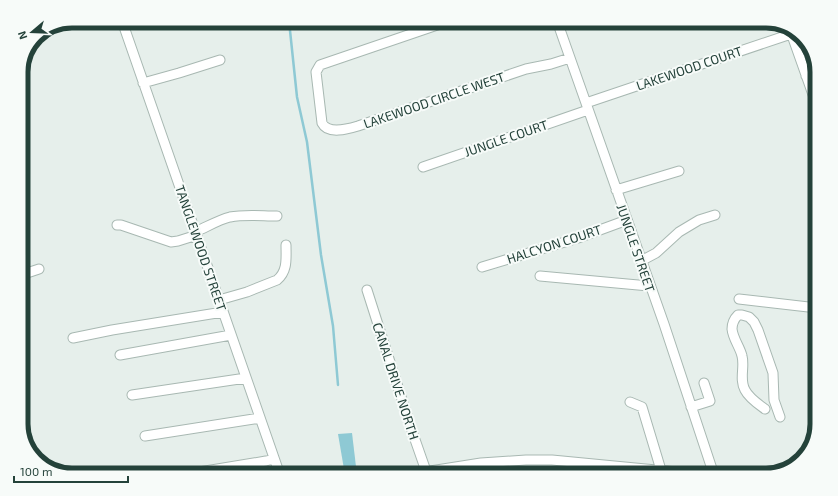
<svg xmlns="http://www.w3.org/2000/svg" width="838" height="496" viewBox="0 0 838 496" font-family="'Exo 2',sans-serif">
  <rect width="100%" height="100%" fill="#e6efeb"/>
  <!-- water -->
  <path fill="#8ec9d4" d="M352 433 357 475H345L338 434Z"/>
  <g fill="none" stroke-linecap="round" stroke-linejoin="round">
    <!-- stream -->
    <path stroke="#8ec9d4" stroke-width="2.5" d="M289 21 297 97 307 142 321 255 333 326 338 385"/>
    <!-- minor casing -->
    <g stroke="#a8b8b2" stroke-width="11">
      <path id="minor" d="M122 21 280 475
        M449 21 320 65 316 72 322 123C328 135 348 129 358 126L526 69 551 64 570 58
        M557 21 664 324 714 475
        M789 27 817 106
        M806 76 817 72
        M143 83 179 73 220 60
        M586 103 791 34
        M423 167 588 110
        M616 190 679 171
        M117 225H121L171 242 178 241 197 235
        M195 232C207 227 218 220 230 217 245 214 262 216 277 216
        M641 261 656 253 679 232 699 220 715 215
        M482 267 578 238 627 220
        M21 275 39 269
        M540 276 649 286
        M367 290 412 431 426 471
        M739 299 817 308
        M219 300 247 292 277 280C288 271 286 258 286 245
        M73 338 112 330 223 312
        M120 355 231 335
        M132 395 246 378
        M630 402 642 407 661 470
        M691 407 710 401 704 383
        M765 409C758 404 749 398 745 390 739 379 745 367 742 356 740 347 733 339 732 329 732 323 734 319 738 315H742L749 317 754 322 758 330 773 373 774 400 780 417
        M21 420 33 455
        M145 436 260 418
        M181 475 266 461 274 459
        M405 475 481 463 526 460H552L708 475"/>
    </g>
    <!-- minor -->
    <use href="#minor" stroke="#fff" stroke-width="9"/>
  </g>
  <g text-anchor="middle" stroke-width="4" stroke-linejoin="round" paint-order="stroke">
    <!-- street labels -->
    <g font-size="13" fill="#24423a" stroke="#f7fbf9">
      <text transform="translate(689 68) rotate(-19)" y="5">LAKEWOOD COURT</text>
      <text transform="translate(434 100) rotate(-19)" y="5">LAKEWOOD CIRCLE WEST</text>
      <text transform="translate(506 138) rotate(-19)" y="5">JUNGLE COURT</text>
      <text transform="translate(554 244) rotate(-18)" y="5">HALCYON COURT</text>
      <text transform="translate(201 248) rotate(71)" y="5">TANGLEWOOD STREET</text>
      <text transform="translate(636 248) rotate(71)" y="5">JUNGLE STREET</text>
      <text transform="translate(396 381) rotate(72)" y="5">CANAL DRIVE NORTH</text>
    </g>
  </g>
  <!-- crop -->
  <path d="M0 0H838V496H0ZM72 28H766A44 44 0 0 1 810 72V424A44 44 0 0 1 766 468H72A44 44 0 0 1 28 424V72A44 44 0 0 1 72 28Z" fill="#f7fbf9" fill-rule="evenodd"/>
  <path fill="none" stroke="#24423a" stroke-width="5" d="M72 28H766A44 44 0 0 1 810 72V424A44 44 0 0 1 766 468H72A44 44 0 0 1 28 424V72A44 44 0 0 1 72 28Z"/>
  <!-- north arrow -->
  <g transform="translate(32 32) rotate(251)" stroke="#f7fbf9" stroke-width="3" paint-order="stroke">
  <path d="M0-3L7 15L0 10L-7 15Z" fill="#24423a"/>
  <text y="-6" font-size="11" font-weight="bold" text-anchor="middle" fill="#24423a">N</text>
  </g>
  <!-- scale -->
  <path d="M14 476v6h114v-6" fill="none" stroke="#24423a" stroke-width="2"/>
  <text x="20" y="476" font-size="12" fill="#24423a" stroke="#f7fbf9" stroke-width="3" paint-order="stroke">100 m</text>
</svg>
